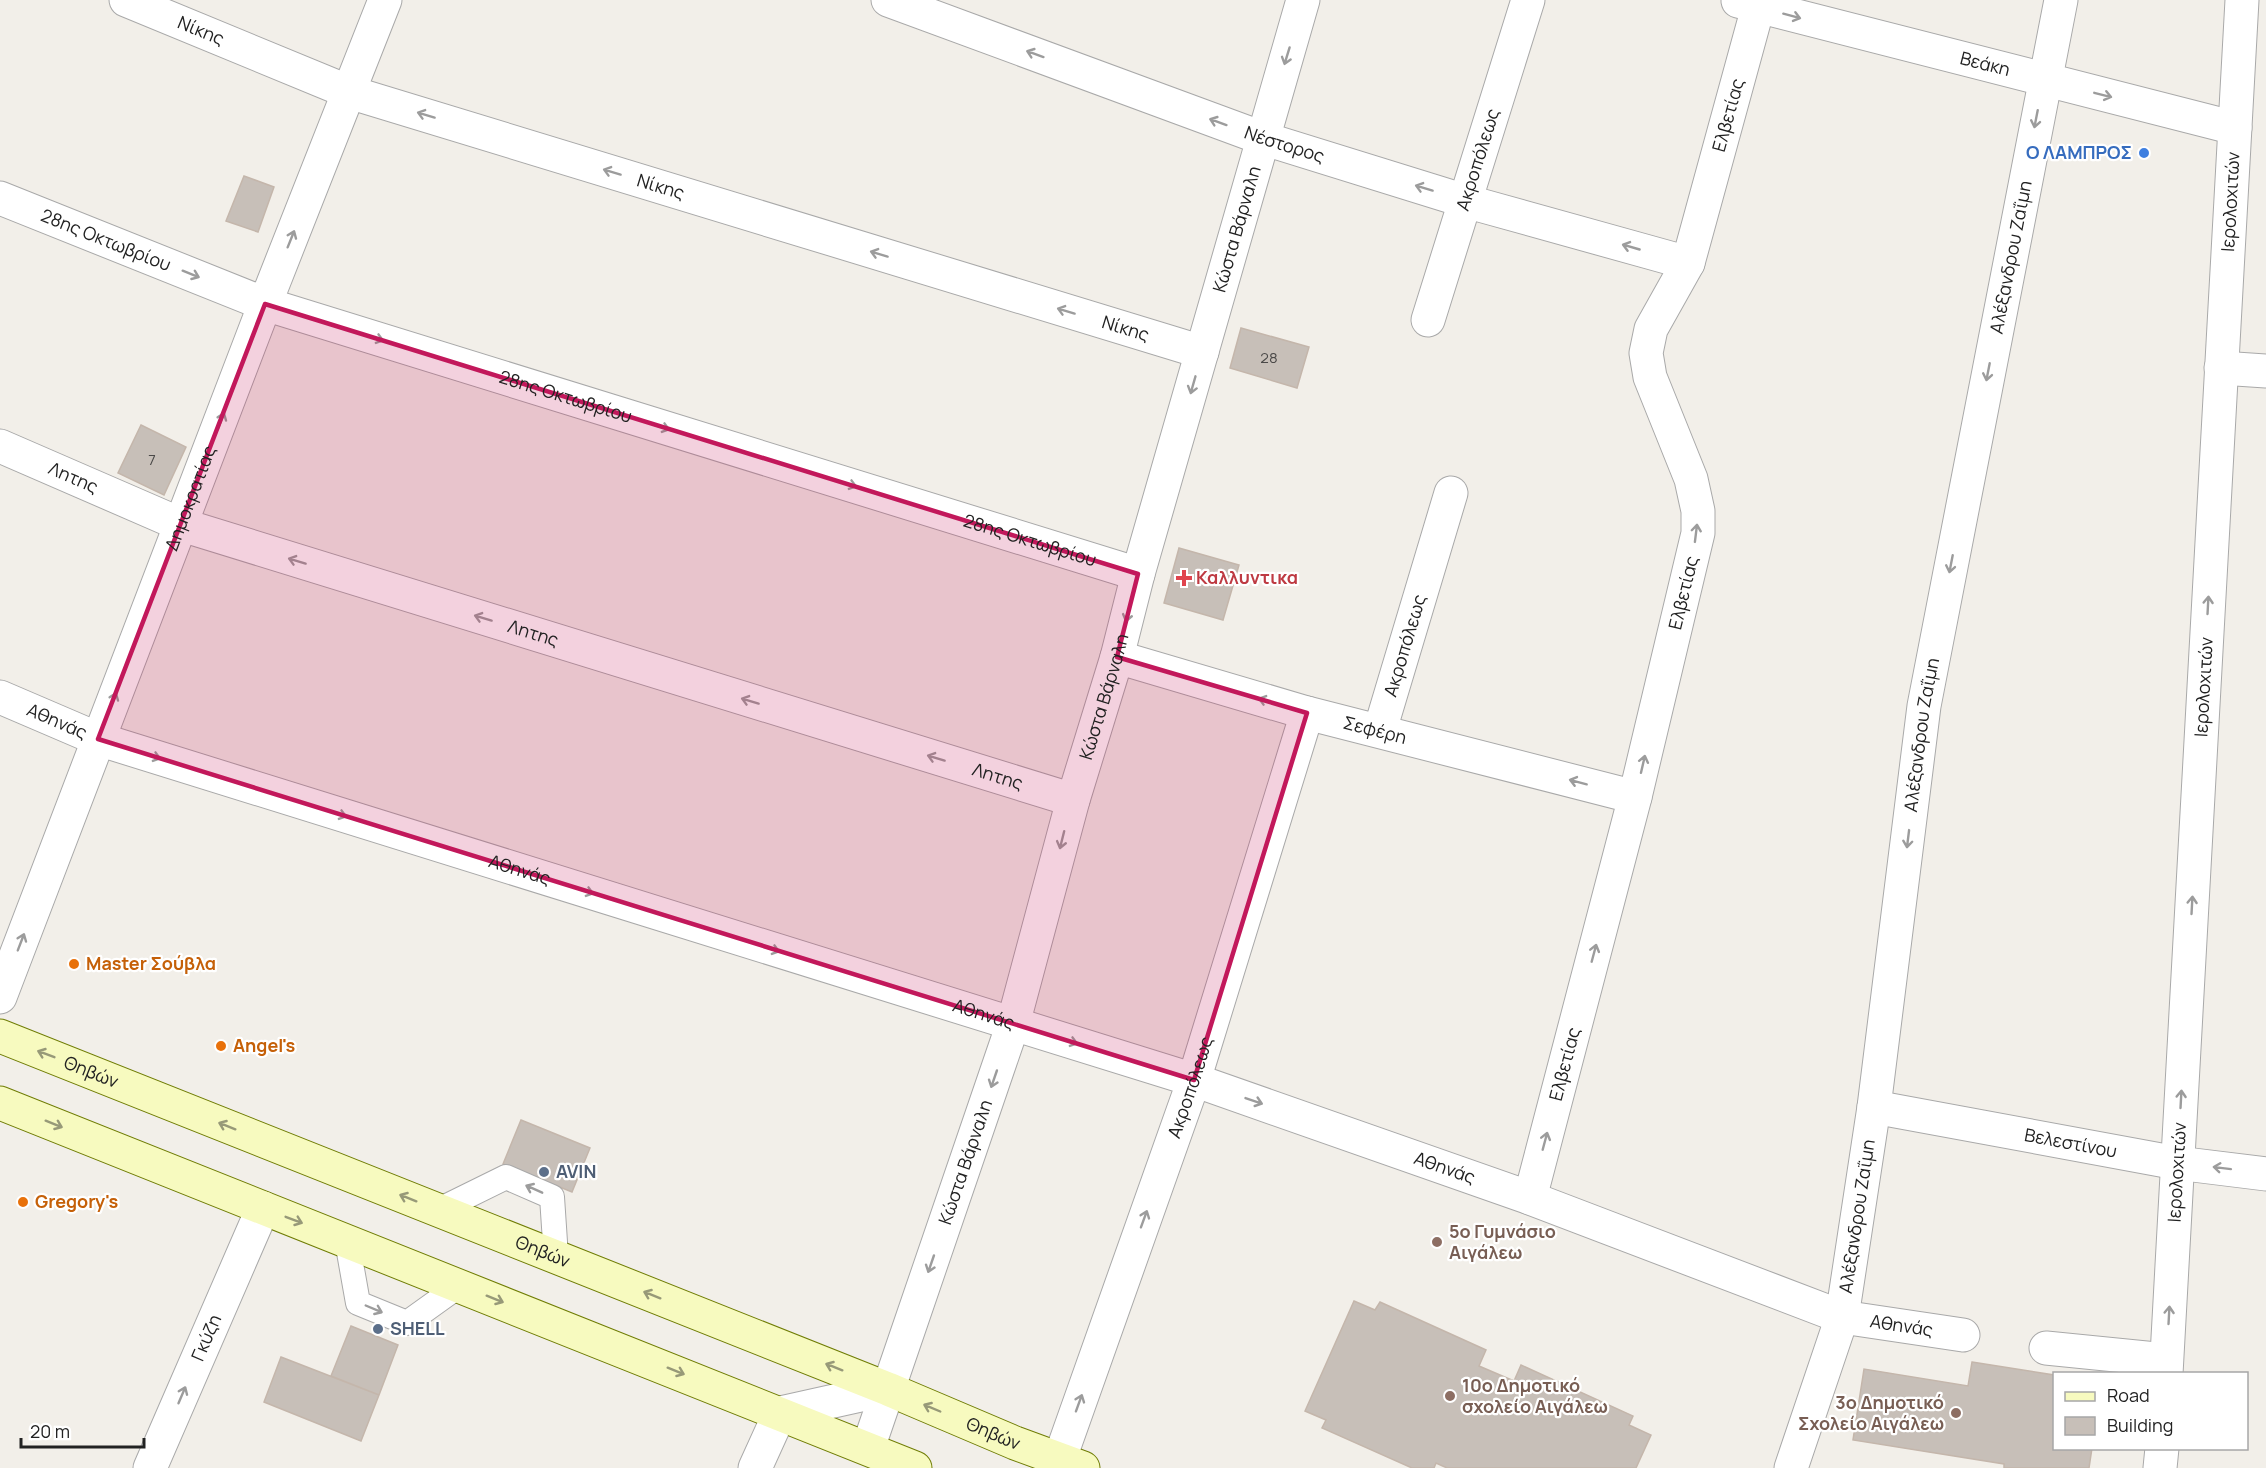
<svg xmlns="http://www.w3.org/2000/svg" width="2266" height="1468" viewBox="0 0 2266 1468" font-family="Manrope,sans-serif">
  <rect width="100%" height="100%" fill="#f2efe9"/>
  <!-- building -->
  <path fill="#c7bfb8" stroke="#c4b6ab" stroke-width="1.5" d="M244 176 274 187 258 232 226 221Z
    M1241 328 1309 347 1297 388 1230 368Z
    M141 425 186 447 164 495 118 473Z
    M1179 548 1239 565 1223 620 1164 603Z
    M521 1120 590 1148 572 1192 503 1164Z
    M1354 1301 1375 1310 1380 1302 1486 1350 1479 1366 1514 1381 1521 1365 1633 1416 1629 1425 1651 1435 1636 1468H1447L1436 1463 1434 1468H1412L1322 1428 1326 1420 1305 1411Z
    M351 1326 398 1345 379 1395 331 1376Z
    M281 1357 379 1395 361 1441 264 1402Z
    M1972 1362 2054 1375V1448H2092L2089 1468H2004V1464L1853 1440 1864 1369 1968 1386Z"/>
  <g fill="none" stroke-linecap="round" stroke-linejoin="round">
    <!-- service casing -->
    <g stroke="#a9a9a9" stroke-width="26">
      <path id="service" d="M439 1210 506 1177 552 1197 556 1257
        M347 1241 358 1303 407 1323 460 1285"/>
    </g>
    <!-- pedestrian casing -->
    <g stroke="#a9a9a9" stroke-width="35">
      <g id="pedestrian">
        <path id="s1" d="M1530 1198 1842 1317 1963 1335"/>
        <path d="M2046 1348 2166 1360"/>
      </g>
    </g>
    <!-- minor casing -->
    <g stroke="#a9a9a9" stroke-width="35">
      <g id="minor">
        <path id="s2" d="M126 0 349 92 1202 352"/>
        <path id="s3" d="M888 0 1262 138 1465 201 1688 263"/>
        <path id="s4" d="M1738 1 2235 128"/>
        <path id="s5" d="M0 198 265 304 1138 574"/>
        <path id="s6" d="M1428 320 1528 0"/>
        <path d="M2221 368 2266 371"/>
        <path id="s7" d="M0 446 182 525 1073 800"/>
        <path id="s8" d="M1117 657 1307 713 1635 797"/>
        <path id="s9" d="M0 697 98 739 1194 1080 1530 1198 1635 797 1698 533V511L1691 479 1650 377 1646 353 1651 329 1688 263 1760 0"/>
        <path id="s10" d="M1380 730 1451 493"/>
        <path id="s11" d="M1874 1107 2177 1163 2266 1174"/>
        <path id="s12" d="M2166 1374 2242 0"/>
        <path id="s13" d="M1060 1458 1194 1080 1307 713"/>
        <path id="s14" d="M150 1468 263 1208"/>
        <path id="s15" d="M1791 1468 1842 1317 1874 1107 1924 706 2061 0"/>
        <path d="M2160 1468 2162 1448"/>
      </g>
    </g>
    <!-- tertiary casing -->
    <g stroke="#a9a9a9" stroke-width="35">
      <g id="tertiary">
        <path id="s16" d="M0 997 265 304 385 0"/>
        <path id="s17" d="M868 1448 1013 1024 1073 800 1117 657 1138 574 1303 0"/>
        <path d="M755 1468 780 1413 888 1389"/>
      </g>
    </g>
    <!-- secondary casing -->
    <g stroke="#707d05" stroke-width="35">
      <g id="secondary">
        <path id="s18" d="M0 1036 888 1389 1015 1443 1083 1468"/>
        <path d="M0 1103 915 1468"/>
      </g>
    </g>
    <!-- service -->
    <use href="#service" stroke="#fff" stroke-width="24"/>
    <!-- pedestrian -->
    <use href="#pedestrian" stroke="#fff" stroke-width="33"/>
    <!-- minor -->
    <use href="#minor" stroke="#fff" stroke-width="33"/>
    <!-- tertiary -->
    <use href="#tertiary" stroke="#fff" stroke-width="33"/>
    <!-- secondary -->
    <use href="#secondary" stroke="#f7fabf" stroke-width="33"/>
  </g>
  <!-- one-way arrows -->
  <defs><path id="oneway-shaft" d="M-6 0H5M1.5-3L5.5 0L1.5 3" fill="none" stroke-width="1.6" stroke-linecap="round" stroke-linejoin="round" transform="scale(1.5)"/></defs>
  <g stroke="#9c9c9c">
    <use href="#oneway-shaft" transform="translate(1792 16) rotate(15)"/>
    <use href="#oneway-shaft" transform="translate(1035 54) rotate(-160)"/>
    <use href="#oneway-shaft" transform="translate(1287 56) rotate(107)"/>
    <use href="#oneway-shaft" transform="translate(2103 95) rotate(14)"/>
    <use href="#oneway-shaft" transform="translate(426 115) rotate(-163)"/>
    <use href="#oneway-shaft" transform="translate(2036 119) rotate(101)"/>
    <use href="#oneway-shaft" transform="translate(1218 122) rotate(-160)"/>
    <use href="#oneway-shaft" transform="translate(612 172) rotate(-163)"/>
    <use href="#oneway-shaft" transform="translate(1424 188) rotate(-163)"/>
    <use href="#oneway-shaft" transform="translate(291 239) rotate(-68)"/>
    <use href="#oneway-shaft" transform="translate(1631 247) rotate(-164)"/>
    <use href="#oneway-shaft" transform="translate(879 254) rotate(-163)"/>
    <use href="#oneway-shaft" transform="translate(191 274) rotate(22)"/>
    <use href="#oneway-shaft" transform="translate(1066 311) rotate(-163)"/>
    <use href="#oneway-shaft" transform="translate(375 338) rotate(17)"/>
    <use href="#oneway-shaft" transform="translate(1988 372) rotate(101)"/>
    <use href="#oneway-shaft" transform="translate(1193 385) rotate(106)"/>
    <use href="#oneway-shaft" transform="translate(221 421) rotate(-69)"/>
    <use href="#oneway-shaft" transform="translate(661 427) rotate(17)"/>
    <use href="#oneway-shaft" transform="translate(848 484) rotate(17)"/>
    <use href="#oneway-shaft" transform="translate(1696 533) rotate(-83)"/>
    <use href="#oneway-shaft" transform="translate(297 561) rotate(-163)"/>
    <use href="#oneway-shaft" transform="translate(1951 564) rotate(101)"/>
    <use href="#oneway-shaft" transform="translate(2208 605) rotate(-87)"/>
    <use href="#oneway-shaft" transform="translate(1128 613) rotate(104)"/>
    <use href="#oneway-shaft" transform="translate(483 618) rotate(-163)"/>
    <use href="#oneway-shaft" transform="translate(113 701) rotate(-69)"/>
    <use href="#oneway-shaft" transform="translate(750 701) rotate(-163)"/>
    <use href="#oneway-shaft" transform="translate(1267 701) rotate(-163)"/>
    <use href="#oneway-shaft" transform="translate(152 756) rotate(17)"/>
    <use href="#oneway-shaft" transform="translate(936 758) rotate(-163)"/>
    <use href="#oneway-shaft" transform="translate(1643 764) rotate(-77)"/>
    <use href="#oneway-shaft" transform="translate(1578 782) rotate(-165)"/>
    <use href="#oneway-shaft" transform="translate(338 814) rotate(17)"/>
    <use href="#oneway-shaft" transform="translate(1908 839) rotate(97)"/>
    <use href="#oneway-shaft" transform="translate(1062 840) rotate(104)"/>
    <use href="#oneway-shaft" transform="translate(585 891) rotate(17)"/>
    <use href="#oneway-shaft" transform="translate(2192 905) rotate(-87)"/>
    <use href="#oneway-shaft" transform="translate(21 942) rotate(-69)"/>
    <use href="#oneway-shaft" transform="translate(771 949) rotate(17)"/>
    <use href="#oneway-shaft" transform="translate(1594 953) rotate(-75)"/>
    <use href="#oneway-shaft" transform="translate(1069 1041) rotate(17)"/>
    <use href="#oneway-shaft" transform="translate(994 1079) rotate(109)"/>
    <use href="#oneway-shaft" transform="translate(2181 1099) rotate(-87)"/>
    <use href="#oneway-shaft" transform="translate(1254 1101) rotate(19)"/>
    <use href="#oneway-shaft" transform="translate(1545 1141) rotate(-75)"/>
    <use href="#oneway-shaft" transform="translate(2222 1168) rotate(-173)"/>
    <use href="#oneway-shaft" transform="translate(534 1189) rotate(-156)"/>
    <use href="#oneway-shaft" transform="translate(1144 1219) rotate(-70)"/>
    <use href="#oneway-shaft" transform="translate(931 1264) rotate(109)"/>
    <use href="#oneway-shaft" transform="translate(374 1309) rotate(23)"/>
    <use href="#oneway-shaft" transform="translate(2169 1315) rotate(-87)"/>
    <use href="#oneway-shaft" transform="translate(182 1395) rotate(-67)"/>
    <use href="#oneway-shaft" transform="translate(1079 1403) rotate(-70)"/>
  </g>
  <g stroke="#979978">
    <use href="#oneway-shaft" transform="translate(46 1054) rotate(-159)"/>
    <use href="#oneway-shaft" transform="translate(54 1124) rotate(22)"/>
    <use href="#oneway-shaft" transform="translate(227 1126) rotate(-158)"/>
    <use href="#oneway-shaft" transform="translate(408 1198) rotate(-158)"/>
    <use href="#oneway-shaft" transform="translate(294 1220) rotate(21)"/>
    <use href="#oneway-shaft" transform="translate(652 1295) rotate(-158)"/>
    <use href="#oneway-shaft" transform="translate(495 1299) rotate(22)"/>
    <use href="#oneway-shaft" transform="translate(834 1367) rotate(-158)"/>
    <use href="#oneway-shaft" transform="translate(676 1371) rotate(22)"/>
    <use href="#oneway-shaft" transform="translate(932 1408) rotate(-157)"/>
  </g>
  <!-- marked area -->
  <path fill="#c2185b" fill-opacity="0.2" stroke="#c2185b" stroke-width="4.5" stroke-linejoin="round" d="M265 304 1138 574 1117 657 1307 713 1194 1080 98 739Z"/>
  <!-- markers -->
  <circle fill="#3f7fe0" stroke="#fff" stroke-width="2" cx="2144" cy="153" r="6"/>
  <path fill="#e0444e" stroke="#fff" stroke-width="2" d="M1181 569h6v6h6v6h-6v6h-6v-6h-6v-6h6z"/>
  <g fill="#e8710a" stroke="#fff" stroke-width="2">
    <circle cx="74" cy="964" r="6"/>
    <circle cx="221" cy="1046" r="6"/>
    <circle cx="23" cy="1202" r="6"/>
  </g>
  <g fill="#5c6f8a" stroke="#fff" stroke-width="2">
    <circle cx="544" cy="1172" r="6"/>
    <circle cx="378" cy="1329" r="6"/>
  </g>
  <g fill="#8d6e63" stroke="#fff" stroke-width="2">
    <circle cx="1437" cy="1242" r="6"/>
    <circle cx="1450" cy="1396" r="6"/>
    <circle cx="1956" cy="1413" r="6"/>
  </g>
  <g text-anchor="middle" stroke-width="4.5" stroke-linejoin="round" paint-order="stroke">
    <!-- number labels -->
    <g font-size="15" fill="#4b4948">
      <text x="1269" y="363">28</text>
      <text x="152" y="465">7</text>
    </g>
    <!-- street labels -->
    <g font-size="18" fill="#222" stroke="#fff">
      <text dy="6" stroke="none"><textPath href="#s2" startOffset="81">Νίκης</textPath></text>
      <text dy="6" stroke="none"><textPath href="#s4" startOffset="255">Βεάκη</textPath></text>
      <text dy="6" stroke="none"><textPath href="#s9" startOffset="2739">Ελβετίας</textPath></text>
      <text dy="6" stroke="none"><textPath href="#s3" startOffset="422">Νέστορος</textPath></text>
      <text dy="6" stroke="none"><textPath href="#s6" startOffset="168">Ακροπόλεως</textPath></text>
      <text dy="6" stroke="none"><textPath href="#s2" startOffset="567">Νίκης</textPath></text>
      <text dy="6" stroke="none"><textPath href="#s12" startOffset="1174">Ιερολοχιτών</textPath></text>
      <text dy="6" stroke="none"><textPath href="#s17" startOffset="1274">Κώστα Βάρναλη</textPath></text>
      <text dy="6" stroke="none"><textPath href="#s5" startOffset="114">28ης Οκτωβρίου</textPath></text>
      <text dy="6" stroke="none"><textPath href="#s15" startOffset="1233">Αλέξανδρου Ζαΐμη</textPath></text>
      <text dy="6" stroke="none"><textPath href="#s2" startOffset="1053">Νίκης</textPath></text>
      <text dy="6" stroke="none"><textPath href="#s5" startOffset="600">28ης Οκτωβρίου</textPath></text>
      <text dy="6" stroke="none"><textPath href="#s7" startOffset="80">Λητης</textPath></text>
      <text dy="6" stroke="none"><textPath href="#s16" startOffset="534">Δημοκρατίας</textPath></text>
      <text dy="6" stroke="none"><textPath href="#s5" startOffset="1086">28ης Οκτωβρίου</textPath></text>
      <text dy="6" stroke="none"><textPath href="#s9" startOffset="2235">Ελβετίας</textPath></text>
      <text dy="6" stroke="none"><textPath href="#s7" startOffset="566">Λητης</textPath></text>
      <text dy="6" stroke="none"><textPath href="#s10" startOffset="88">Ακροπόλεως</textPath></text>
      <text dy="6" stroke="none"><textPath href="#s12" startOffset="688">Ιερολοχιτών</textPath></text>
      <text dy="6" stroke="none"><textPath href="#s17" startOffset="788">Κώστα Βάρναλη</textPath></text>
      <text dy="6" stroke="none"><textPath href="#s9" startOffset="62">Αθηνάς</textPath></text>
      <text dy="6" stroke="none"><textPath href="#s8" startOffset="268">Σεφέρη</textPath></text>
      <text dy="6" stroke="none"><textPath href="#s15" startOffset="747">Αλέξανδρου Ζαΐμη</textPath></text>
      <text dy="6" stroke="none"><textPath href="#s7" startOffset="1052">Λητης</textPath></text>
      <text dy="6" stroke="none"><textPath href="#s9" startOffset="548">Αθηνάς</textPath></text>
      <text dy="6" stroke="none"><textPath href="#s9" startOffset="1034">Αθηνάς</textPath></text>
      <text dy="6" stroke="none"><textPath href="#s9" startOffset="1749">Ελβετίας</textPath></text>
      <text dy="6" stroke="none"><textPath href="#s18" startOffset="98">Θηβών</textPath></text>
      <text dy="6" stroke="none"><textPath href="#s13" startOffset="393">Ακροπόλεως</textPath></text>
      <text dy="6" stroke="none"><textPath href="#s11" startOffset="200">Βελεστίνου</textPath></text>
      <text dy="6" stroke="none"><textPath href="#s17" startOffset="302">Κώστα Βάρναλη</textPath></text>
      <text dy="6" stroke="none"><textPath href="#s9" startOffset="1520">Αθηνάς</textPath></text>
      <text dy="6" stroke="none"><textPath href="#s12" startOffset="202">Ιερολοχιτών</textPath></text>
      <text dy="6" stroke="none"><textPath href="#s15" startOffset="261">Αλέξανδρου Ζαΐμη</textPath></text>
      <text dy="6" stroke="none"><textPath href="#s18" startOffset="584">Θηβών</textPath></text>
      <text dy="6" stroke="none"><textPath href="#s1" startOffset="394">Αθηνάς</textPath></text>
      <text dy="6" stroke="none"><textPath href="#s14" startOffset="142">Γκύζη</textPath></text>
      <text dy="6" stroke="none"><textPath href="#s18" startOffset="1070">Θηβών</textPath></text>
    </g>
    <!-- shop labels -->
    <g font-size="18" font-weight="bold" fill="#366cbe" stroke="#fff" text-anchor="end">
      <text x="2132" y="159">Ο ΛΑΜΠΡΟΣ</text>
    </g>
    <!-- health labels -->
    <g font-size="18" font-weight="bold" fill="#be3a42" stroke="#fff" text-anchor="start">
      <text x="1196" y="584">Καλλυντικα</text>
    </g>
    <!-- food labels -->
    <g font-size="18" font-weight="bold" fill="#c56008" stroke="#fff" text-anchor="start">
      <text x="86" y="970">Master Σούβλα</text>
      <text x="233" y="1052">Angel's</text>
      <text x="35" y="1208">Gregory's</text>
    </g>
    <!-- service labels -->
    <g font-size="18" font-weight="bold" fill="#4e5e75" stroke="#fff" text-anchor="start">
      <text x="556" y="1178">AVIN</text>
      <text x="390" y="1335">SHELL</text>
    </g>
    <!-- education labels -->
    <g font-size="18" font-weight="bold" fill="#785e54" stroke="#fff" text-anchor="start">
      <text x="1449" y="1238">5ο Γυμνάσιο<tspan x="1449" dy="21">Αιγάλεω</tspan></text>
      <text x="1462" y="1392">10ο Δημοτικό<tspan x="1462" dy="21">σχολείο Αιγάλεω</tspan></text>
      <text x="1944" y="1409" text-anchor="end">3ο Δημοτικό<tspan x="1944" dy="21">Σχολείο Αιγάλεω</tspan></text>
    </g>
  </g>
  <!-- legend -->
  <rect x="2053" y="1372" width="195" height="78" fill="#ffffff" stroke="#a7a7a7" stroke-width="1.5"/>
  <rect x="2065" y="1392" width="30" height="9" fill="#f7fabf" stroke="#a7a7a7" stroke-width="1.5"/>
  <text x="2107" y="1402" font-size="18" fill="#222222">Road</text>
  <rect x="2065" y="1417" width="30" height="18" fill="#c7bfb8" stroke="#a7a7a7" stroke-width="1.5"/>
  <text x="2107" y="1432" font-size="18" fill="#222222">Building</text>
  <!-- scale -->
  <path d="M21 1438v9h123v-9" fill="none" stroke="#222222" stroke-width="3"/>
  <text x="30" y="1438" font-size="18" fill="#222222" stroke="#ffffff" stroke-width="4.5" paint-order="stroke">20 m</text>
</svg>
